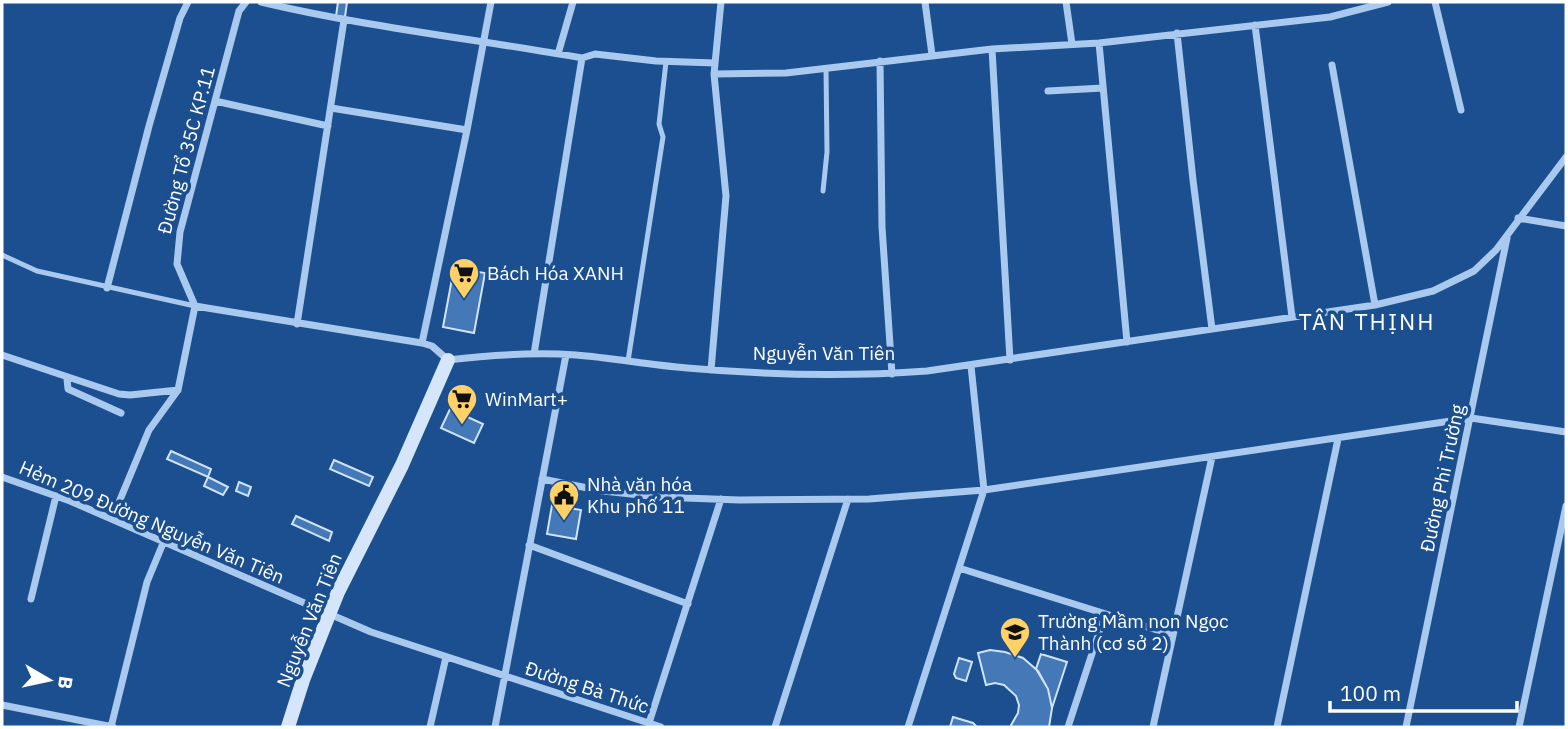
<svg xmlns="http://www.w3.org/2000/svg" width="1568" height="729" viewBox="0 0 1568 729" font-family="'IBM Plex Sans',sans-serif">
  <rect width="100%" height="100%" fill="#1b4f8f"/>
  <!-- building -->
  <path fill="#4478b7" stroke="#cfe3fa" stroke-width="2" d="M338 2H347L345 17 336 16Z
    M454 268 485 273 474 333 443 327Z
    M450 409 483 424 474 443 441 428Z
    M171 451 211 469 208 477 167 459Z
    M334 460 373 477 369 486 330 469Z
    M208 477 228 487 223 495 204 486Z
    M239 482 251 487 248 496 236 491Z
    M552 505 581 510 576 539 547 534Z
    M296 516 332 532 329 541 292 524Z
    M990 650 1005 652 1023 658 1038 671 1048 689 1052 708 1049 727H1010L1018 713 1019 705 1016 696 1004 685 995 683 986 685 978 653Z
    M1041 654 1067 662 1052 708 1048 689 1036 669Z
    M959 658 972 662 966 681 956 678 954 674Z
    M953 717 973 723 977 727H950Z"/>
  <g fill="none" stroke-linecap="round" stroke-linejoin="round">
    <!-- lane -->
    <path stroke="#a9c9ee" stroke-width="5" d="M823 191 827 152 826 68
      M2 255 37 271 195 306
      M628 361 663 137 659 124 666 62"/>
    <!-- street -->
    <path stroke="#a9c9ee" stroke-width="7" d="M261 2C366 27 475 39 582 58L595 54 656 61 715 63
      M925 2 932 55
      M1066 2 1072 44
      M1435 2 1461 110
      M1255 25 1292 317
      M1177 33 1193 180 1212 329
      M1099 43 1127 342
      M992 49 1010 360
      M558 54 573 2
      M880 61 882 227 892 374
      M1332 65 1375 305
      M714 74 786 73 992 49 1099 43 1330 17 1388 2
      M1048 91 1103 88
      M215 101 328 126
      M331 108 467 130
      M1518 218 1566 226
      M107 288 149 126 180 18 188 2
      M195 306 422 343 432 346 448 360C490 355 533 352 576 355 613 358 650 365 687 368 767 375 847 377 927 371L1375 305 1433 291 1474 271 1496 250 1566 157
      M195 306 177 264 180 232 239 11 246 2
      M297 324 344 20
      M422 343 467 130 491 2
      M534 354 582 58
      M2 355 119 394 130 395 178 390
      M711 370 726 196 714 74 721 2
      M67 379 68 389 121 413
      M2 477 70 501 371 632 661 727
      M542 479 603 491 659 497 739 500 869 499 984 490 1471 418 1566 432
      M112 519 149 430 178 390 195 306
      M529 545 688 604
      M959 568 1173 635
      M31 599 56 496
      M2 705 113 727
      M649 723 721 499
      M111 727 147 582 164 541
      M430 727 446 657
      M495 727 566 355
      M775 727 848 499
      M908 727 984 490 971 366
      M1068 727 1105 614
      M1153 727 1212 457
      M1277 727 1338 439
      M1406 727 1507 238
      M1519 727 1566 506"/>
    <!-- secondary -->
    <path stroke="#d6e6fa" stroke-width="14" d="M288 727 303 680 338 592 402 465 448 360"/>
  </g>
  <!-- icons -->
  <defs>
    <g id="supermarket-pin" transform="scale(1.575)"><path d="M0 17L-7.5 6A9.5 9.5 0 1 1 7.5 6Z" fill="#ffd166" stroke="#1b4f8f"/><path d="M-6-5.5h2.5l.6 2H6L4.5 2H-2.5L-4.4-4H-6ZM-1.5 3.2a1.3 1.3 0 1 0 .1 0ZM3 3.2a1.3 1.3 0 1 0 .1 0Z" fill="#111"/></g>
    <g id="civic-pin" transform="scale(1.575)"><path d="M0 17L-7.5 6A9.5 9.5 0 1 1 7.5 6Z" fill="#ffd166" stroke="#1b4f8f"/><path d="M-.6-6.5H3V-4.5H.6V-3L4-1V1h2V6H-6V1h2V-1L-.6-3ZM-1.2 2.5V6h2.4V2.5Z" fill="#111"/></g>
    <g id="school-pin" transform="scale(1.575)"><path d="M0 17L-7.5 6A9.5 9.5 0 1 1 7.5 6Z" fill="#ffd166" stroke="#1b4f8f"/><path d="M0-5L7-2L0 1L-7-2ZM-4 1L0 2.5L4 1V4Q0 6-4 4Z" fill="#111"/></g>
  </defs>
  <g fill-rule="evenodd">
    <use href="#supermarket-pin" x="464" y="273"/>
    <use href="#supermarket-pin" x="462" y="399"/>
    <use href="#civic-pin" x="564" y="495"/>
    <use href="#school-pin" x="1015" y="632"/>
  </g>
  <g text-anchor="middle" stroke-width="7" stroke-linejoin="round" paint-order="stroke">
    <!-- street labels -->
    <g font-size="19" fill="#fff" stroke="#1b4f8f">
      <text transform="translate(186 150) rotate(-75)" y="7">Đường Tổ 35C KP.11</text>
      <text x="824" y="360">Nguyễn Văn Tiên</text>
      <text transform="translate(1442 478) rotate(-78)" y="7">Đường Phi Trường</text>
      <text transform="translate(152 522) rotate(23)" y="7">Hẻm 209 Đường Nguyễn Văn Tiên</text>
      <text transform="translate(309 620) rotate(-68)" y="7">Nguyễn Văn Tiên</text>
      <text transform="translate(587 687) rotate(18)" y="7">Đường Bà Thức</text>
    </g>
    <!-- poi labels -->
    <g font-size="19" fill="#fff" stroke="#1b4f8f" text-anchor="start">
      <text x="487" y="280">Bách Hóa XANH</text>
      <text x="485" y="406">WinMart+</text>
      <text x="587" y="491">Nhà văn hóa<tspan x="587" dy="22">Khu phố 11</tspan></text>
      <text x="1038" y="628">Trường Mầm non Ngọc<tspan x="1038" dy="22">Thành (cơ sở 2)</tspan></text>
    </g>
    <!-- quarter labels -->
    <g font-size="23" letter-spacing="2" fill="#fff" stroke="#1b4f8f">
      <text x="1367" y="330">TÂN THỊNH</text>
    </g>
  </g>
  <!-- border -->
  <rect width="1568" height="729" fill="none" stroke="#ffffff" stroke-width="7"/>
  <!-- north arrow -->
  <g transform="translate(49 680) rotate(99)" stroke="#1b4f8f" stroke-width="5" paint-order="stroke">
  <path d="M0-5L12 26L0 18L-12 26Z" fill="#ffffff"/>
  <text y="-10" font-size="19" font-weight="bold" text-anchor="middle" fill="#ffffff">B</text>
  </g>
  <!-- scale -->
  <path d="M1330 701v10h187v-10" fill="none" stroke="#ffffff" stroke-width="3.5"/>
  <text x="1340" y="701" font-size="21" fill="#ffffff" stroke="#1b4f8f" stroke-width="5" paint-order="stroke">100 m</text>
</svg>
